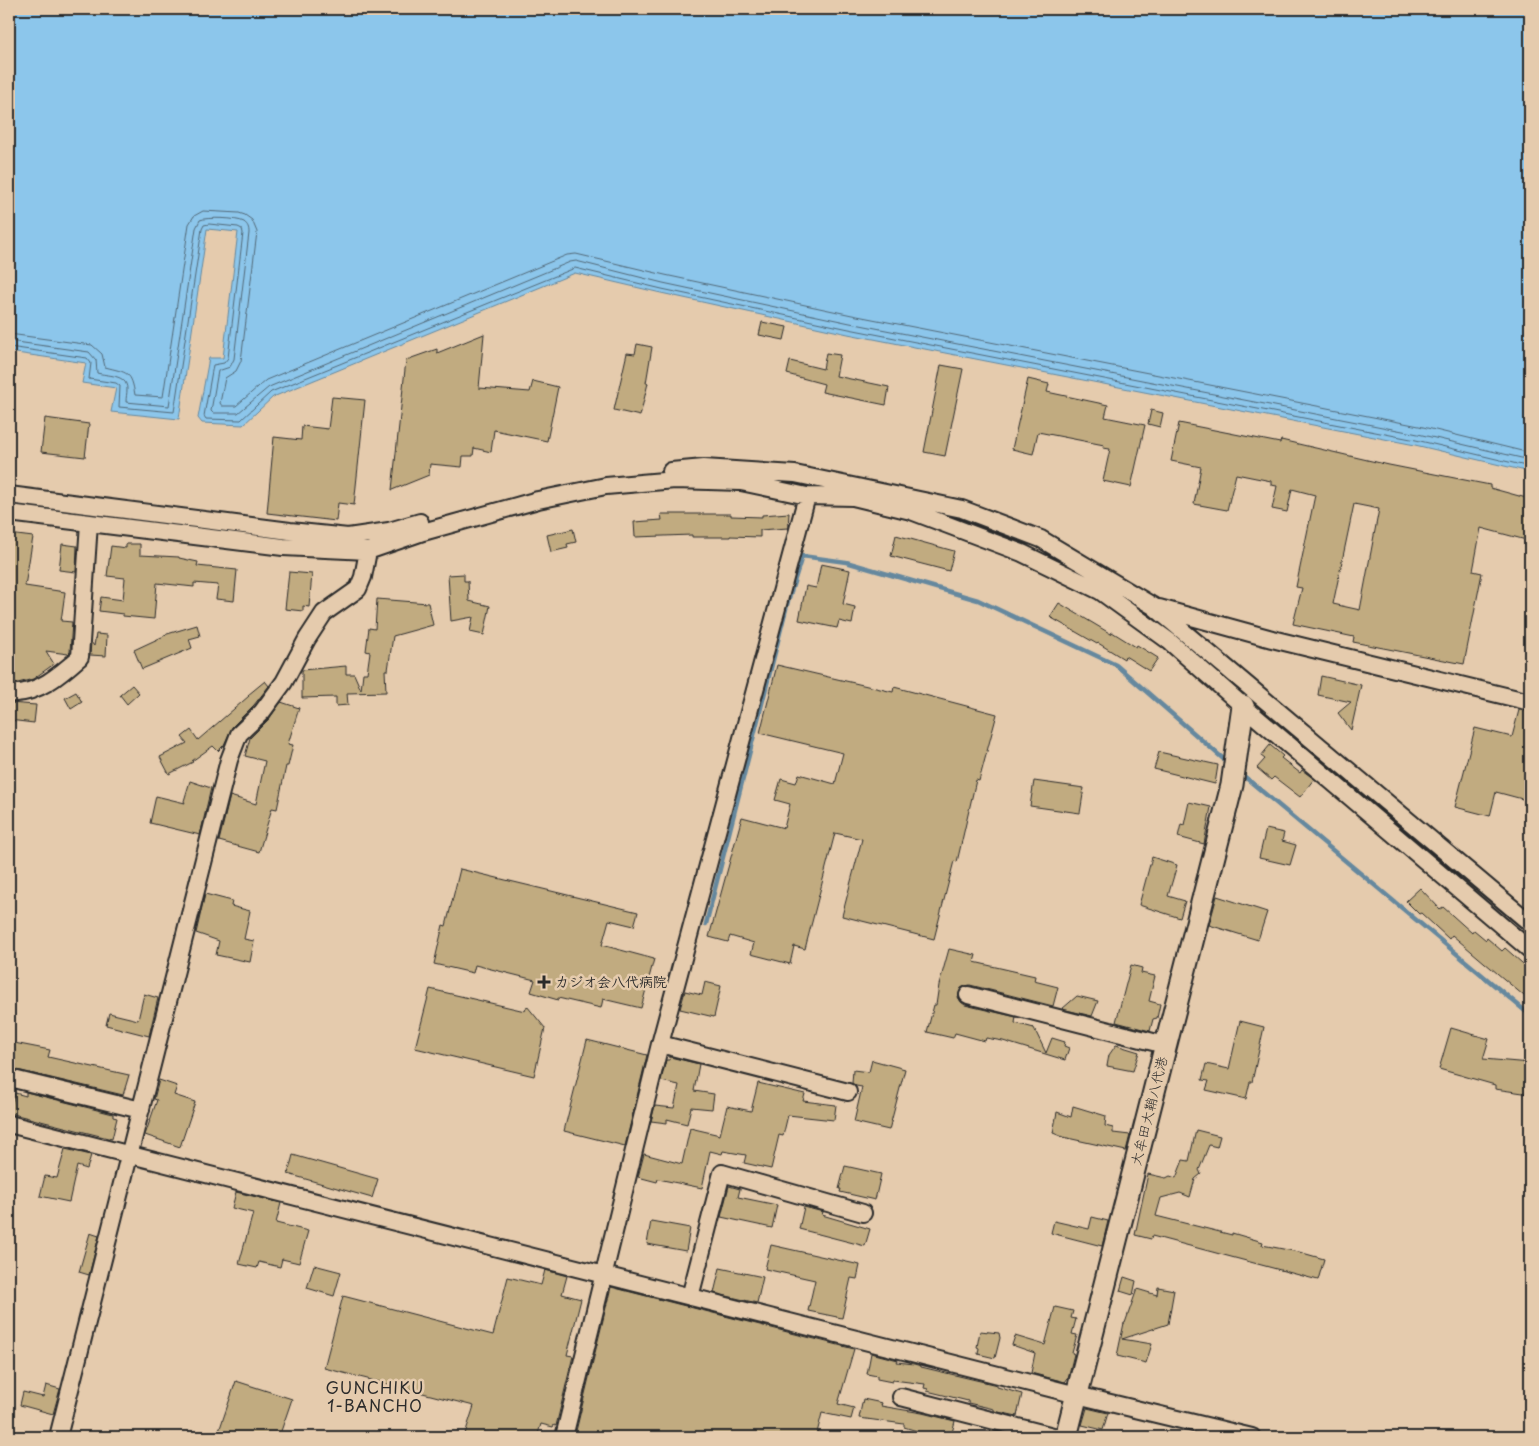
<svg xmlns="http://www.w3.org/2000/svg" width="1539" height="1446" viewBox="0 0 1539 1446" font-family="'Playpen Sans','Klee One',sans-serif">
  <rect width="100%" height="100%" fill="#e5cbad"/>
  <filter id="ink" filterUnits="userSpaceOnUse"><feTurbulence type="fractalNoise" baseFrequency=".02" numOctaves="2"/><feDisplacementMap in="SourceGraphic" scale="10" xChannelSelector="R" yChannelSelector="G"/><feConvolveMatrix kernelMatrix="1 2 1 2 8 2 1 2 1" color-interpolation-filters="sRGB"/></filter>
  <g filter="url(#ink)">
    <!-- water -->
    <path fill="#8cc6eb" stroke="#65889e" d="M9 9H1530V472L1415 445 848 334 661 293 575 273 273 397 243 425 202 423 198 418 209 358H223L238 232 207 229 179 419 111 412 116 388 82 383 86 363 9 352Z"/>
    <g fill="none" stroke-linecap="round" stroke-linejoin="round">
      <!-- shore -->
      <path stroke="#526978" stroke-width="1" d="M9 334 92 345 102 354 105 367C128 373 131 371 135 395L163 397 189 224 194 216 203 211 239 213 245 215 252 220 257 232 241 361 236 371 225 378 220 403 222 406H236L266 380 567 255 576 254 665 275 852 315 1419 426 1530 453
        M9 341 89 352 96 360 97 373C107 376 127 374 127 389 127 394 126 397 126 402L169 406 196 228 200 220C207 217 237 218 244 222 248 225 249 228 249 233L234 359 230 367 218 371 211 411 213 413H238L269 387 570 262 576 261 663 283 850 323 1418 434 1530 460
        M9 347 87 358 91 363 89 379 116 383 120 386 119 407 174 412 202 229 204 225 209 224 238 227 242 229 243 233 228 358 224 363 213 365 204 416 206 419 241 420 271 392 575 268 662 289 849 329 1416 440 1530 467"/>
      <!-- stream -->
      <path stroke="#65889e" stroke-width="4.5" d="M1239 772 1530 1015
        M706 924 788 601 802 556 846 562 978 600 1116 665 1228 763"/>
    </g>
    <!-- building -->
    <path fill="#c1ab80" stroke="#2b2b2b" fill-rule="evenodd" d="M762 322 787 327 784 340 759 335Z
      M484 334 479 388 530 392 533 381 558 387 547 441 494 430 491 452 474 448 473 456H463L462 467 430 464 429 475 392 490 406 360 437 349V353Z
      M637 344 652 347 646 383H648L640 416 614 410 627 353 635 354Z
      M826 353 840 355 836 376 889 387 886 405 822 392 824 384 787 374 790 361 823 369Z
      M941 365 963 369 945 456 924 452Z
      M1028 379 1049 384 1047 392 1108 405 1105 417 1145 425 1131 487 1103 481 1110 449 1103 448 1104 445 1038 432 1033 454 1012 449Z
      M332 397 365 400 354 505 338 503 336 521 267 513 274 437 301 440 302 426 328 429Z
      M1151 410 1163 413 1160 427 1148 424Z
      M45 418 89 424 85 457 41 452Z
      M1179 423 1280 443 1281 440 1389 465 1490 485V488L1530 499V541L1481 528 1473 571 1482 573 1464 664 1353 642 1354 637 1293 624 1302 588 1296 587 1315 495 1292 489 1287 512 1272 509 1277 486 1271 485V481L1236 474 1227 510 1194 504 1201 467 1171 461ZM1354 504 1379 509 1360 610 1333 604Z
      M789 513 788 528 760 530V537L730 536V537H692V535L635 537 634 522 662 520 661 514H731V516L762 517V515Z
      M573 529 576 542 567 544 568 548 551 552 547 535Z
      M9 534 33 537 25 586 65 592 61 621 72 622 70 652 68 654 46 651 54 664 33 679 18 683H9Z
      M896 535 954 551 949 571 891 556Z
      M62 544 77 546 76 572 59 570Z
      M126 544H140V555L179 557V558L198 562 197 566 237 570 234 601 216 599 218 585 194 583V587L157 583 154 619 123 616V614L99 611 101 597 123 600 125 578 107 576 111 546 126 548Z
      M821 564 850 570 843 604 855 607 852 624 839 621 837 628 799 620 806 586 816 588Z
      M289 572 312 574 309 607 303 606V611L285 609Z
      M464 574V581H468L469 601 490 606 484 635 470 632 473 617 451 621 448 575Z
      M377 599 428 603 433 625 393 636 388 670H385L386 692 347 693 348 705 336 706V697L302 698V670L346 666V674H354L361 690 363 673H367L370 652 366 651 369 628 375 629Z
      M1059 603 1111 634 1112 632 1136 647 1137 645 1158 658 1149 671 1125 656 1124 659 1098 643 1097 644 1050 617Z
      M197 625 200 636 189 639 192 648 142 669 134 650 164 636V635Z
      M96 634 107 635 106 656 90 655 91 642 94 646Z
      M777 665 893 692 894 687 997 714 979 781 976 780 957 862 954 861 934 939 842 916 862 839 835 833 805 949 794 946 790 964 751 954 754 943 730 936 728 942 709 937 742 817 784 828 790 804 775 800 781 779 796 783 799 774 835 784 843 753 760 733Z
      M1321 676 1361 685 1351 730 1338 713 1351 702 1318 695Z
      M265 681 269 686 254 705 232 727 224 745 218 751 213 746 192 761 193 762 169 774 160 757 187 743 182 737 191 730 198 740 249 696 248 695Z
      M132 685 139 693 127 704 120 695Z
      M76 692 82 702 71 709 65 698Z
      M281 702 299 708 288 744 293 745 288 766H286L277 809 272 808 259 852 219 841 230 796 256 804 265 761 245 756 250 738 269 719Z
      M9 703 36 705 34 723 9 720Z
      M1519 710 1530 712V801L1496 792 1490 816 1455 807 1475 728 1512 737Z
      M1270 745 1283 756 1281 758 1300 773 1302 770 1314 779 1300 797 1274 777 1271 780 1257 768 1265 759 1261 756Z
      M1159 752 1218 765 1215 784 1154 769Z
      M190 781 211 788 200 835 150 823 156 796 185 803 184 801Z
      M1034 781 1084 788 1080 813 1030 806Z
      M1189 802 1211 807 1204 844 1178 837 1181 824 1184 825Z
      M1266 829 1284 833 1282 841 1296 845 1290 865 1259 858Z
      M1152 857 1177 865 1168 896 1185 901 1180 918 1139 905Z
      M460 869 638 912 634 926 609 920 602 945 654 959 641 1008 603 999 601 1008 558 998V1000L531 992 535 980 475 965 473 973 434 964 443 925 446 926Z
      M1420 888 1440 909 1443 907 1472 933 1474 930 1486 940 1487 938 1502 951 1505 948 1530 970V1001L1452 935 1449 939 1421 913 1419 914 1406 901Z
      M205 894 232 901 231 906 250 911 244 939 254 941 250 962 216 955 219 941 196 933Z
      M1217 896 1267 912 1258 940 1209 925Z
      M949 949 976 955 974 962 1035 976 1034 981 1058 987 1053 1006 970 985 965 986 961 988 958 997 961 1002 965 1005 1016 1017 1015 1023 1034 1028 1046 1053 1052 1038 1065 1042 1064 1046 1069 1048 1065 1060 1003 1041 986 1038 985 1041 955 1033 953 1038 927 1032 934 1005H936L939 985Z
      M1131 965 1142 968 1141 973 1155 976 1149 1001 1160 1004 1157 1018 1153 1019 1150 1031 1116 1022Z
      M705 982 721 986 714 1017 680 1009 685 991 702 995Z
      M430 989 525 1011 527 1006 545 1028 534 1076 415 1048Z
      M144 994 158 998 149 1036 106 1025 109 1013 138 1020Z
      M1077 996 1098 1001 1092 1016 1062 1009Z
      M1240 1021 1264 1027 1252 1082H1250L1246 1099 1206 1090 1209 1081 1202 1080 1206 1064 1229 1069Z
      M1451 1028 1489 1039 1483 1059 1530 1063V1094L1495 1089V1085L1439 1069Z
      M587 1040 647 1055 625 1146 564 1131Z
      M9 1042 50 1050 48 1057 129 1075 123 1095 9 1068Z
      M1116 1045 1139 1052 1133 1071 1107 1066 1109 1055Z
      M670 1057 699 1064 694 1091 714 1094 712 1109 691 1107 687 1124 667 1119V1123L651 1121 655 1106 674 1108 679 1085 661 1081 666 1060H669Z
      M872 1060 905 1069 889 1130 854 1122 862 1087 856 1086 852 1083 853 1070 869 1072Z
      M159 1080 177 1086 174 1095 195 1102 180 1147 145 1135 157 1100 154 1099Z
      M758 1083 805 1094 803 1101 836 1105 834 1120 788 1115 783 1136 779 1135 771 1169 744 1163 746 1155 723 1151 722 1154 710 1151 702 1188 658 1179 657 1182 638 1177 644 1154 682 1164 690 1128 720 1135 727 1106 751 1111Z
      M26 1092 113 1114V1117L117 1118 112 1139 9 1113 15 1093 26 1096Z
      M1073 1106 1106 1116 1105 1126 1113 1128V1133L1130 1135 1126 1151 1063 1137 1053 1133 1057 1112 1071 1117Z
      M1196 1130 1220 1136 1217 1147 1209 1145 1199 1170 1201 1174 1195 1179 1190 1197 1180 1193 1161 1198 1156 1216 1232 1235V1233L1263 1242 1262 1245 1299 1252 1324 1259 1318 1280 1152 1236 1151 1239 1135 1235 1148 1174 1166 1178 1170 1176 1176 1178 1183 1160 1189 1161Z
      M65 1149 91 1155 87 1169 77 1166 69 1202 40 1196 45 1176 57 1178Z
      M293 1155 378 1179 372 1198 288 1174Z
      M845 1166 881 1174 875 1200 840 1192 841 1189H839Z
      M729 1186 740 1189 738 1197 777 1205 772 1228 721 1217Z
      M236 1192 281 1203 276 1223 308 1231 299 1263 282 1259 280 1267 259 1262 257 1268 239 1264 253 1213 232 1208Z
      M804 1207 823 1212 822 1215 870 1229 865 1246 799 1229Z
      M1092 1217 1108 1221 1102 1246 1051 1233 1054 1221 1089 1229Z
      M651 1221 690 1228 686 1251 647 1244Z
      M90 1233 99 1236 89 1275 79 1272Z
      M771 1245 860 1265 857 1279 851 1278 842 1318 808 1311 815 1280 765 1269Z
      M314 1265 341 1272 334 1296 307 1288Z
      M720 1268 763 1277 757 1303 714 1293Z
      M545 1270 567 1276 562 1294 581 1299 567 1355 573 1356 556 1426 554 1425 553 1427 541 1424 537 1437H474L465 1434 474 1406 324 1368 343 1296 493 1335 508 1277 541 1285Z
      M1124 1277 1136 1281 1133 1295 1120 1291Z
      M611 1287 854 1349 838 1404 854 1408 851 1419 822 1413 816 1437H601L576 1431Z
      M1158 1287 1174 1290 1168 1324 1122 1339 1152 1344 1146 1363 1117 1356 1124 1323H1125L1137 1289 1157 1295Z
      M1055 1307 1073 1311 1071 1318 1076 1319 1072 1334 1077 1335 1072 1353 1074 1354 1068 1378 1065 1382 1031 1373 1035 1353 1012 1345 1015 1336 1045 1345Z
      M980 1331 999 1333 1000 1338 995 1358 978 1354 979 1348 977 1347Z
      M871 1353 898 1360 897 1362 914 1364 921 1366V1367L997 1385V1387L1022 1394 1017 1416 994 1411V1409L968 1403V1401L927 1391 928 1389 924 1388 925 1384 893 1380 892 1382 877 1379V1376L867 1374Z
      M236 1381 292 1399 279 1437H217Z
      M46 1385 60 1389 53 1414 20 1405 23 1392 43 1397Z
      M863 1399 882 1403 881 1406 922 1413 955 1421 951 1437H935L917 1432V1431L904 1427V1424L859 1418Z
      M1087 1408 1108 1413 1103 1430 1082 1425Z
      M991 1430 1012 1436 1011 1437H989Z"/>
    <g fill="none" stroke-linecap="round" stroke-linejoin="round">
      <!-- minor casing -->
      <g stroke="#2b2b2b" stroke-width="20">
        <path id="minor" d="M671 471 704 468 795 474 962 509 1041 539 1153 606 1530 923
          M9 495 290 531 348 537 389 531 420 522
          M9 513 283 547 368 551 423 532 538 500 606 486 675 480 741 482 807 496 853 497 911 511 1022 553 1100 591 1169 641 1243 706 1530 950
          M1159 608 1272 639 1530 702
          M9 693C36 696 61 674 80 657L89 523
          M968 995 1165 1045
          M660 1044 848 1092
          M9 1078 141 1110
          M9 1124 1077 1395 1252 1437
          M690 1297 722 1173 863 1213
          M901 1397 1057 1437
          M58 1437 229 760 239 734 262 712 284 682 307 639 324 613 358 589 363 577 368 551
          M564 1437 660 1044 807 496"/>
      </g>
      <!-- major casing -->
      <g stroke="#2b2b2b" stroke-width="25">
        <path id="major" d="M1066 1437 1232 785 1243 706"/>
      </g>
      <!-- minor -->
      <use href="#minor" stroke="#e5cbad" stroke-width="16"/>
      <!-- major -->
      <use href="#major" stroke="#e5cbad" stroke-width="21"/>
    </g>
  </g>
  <!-- markers -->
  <path fill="#2b2b2b" stroke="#e5cbad" stroke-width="2" d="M541.5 974.5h5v5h5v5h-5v5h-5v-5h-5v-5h5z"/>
  <g text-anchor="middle" stroke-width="5" stroke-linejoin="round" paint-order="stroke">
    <!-- poi labels -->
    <g font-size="14" font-weight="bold" fill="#2b2b2b" stroke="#e5cbad" text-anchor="start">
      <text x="555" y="987">カジオ会八代病院</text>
    </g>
    <!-- street labels -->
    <g font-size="14" fill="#2b2b2b" stroke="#e5cbad">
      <text transform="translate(1149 1111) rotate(-76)" y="5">大牟田大鞘八代港</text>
    </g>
    <!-- quarter labels -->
    <g font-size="16" letter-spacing="1" fill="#2b2b2b" stroke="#e5cbad">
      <text x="375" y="1394">GUNCHIKU<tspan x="375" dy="18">1-BANCHO</tspan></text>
    </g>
  </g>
  <!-- margin -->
  <rect width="1539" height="1446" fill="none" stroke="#e5cbad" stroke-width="30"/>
  <rect x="15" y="15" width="1509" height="1416" fill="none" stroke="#2b2b2b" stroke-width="2" filter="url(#ink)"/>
</svg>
